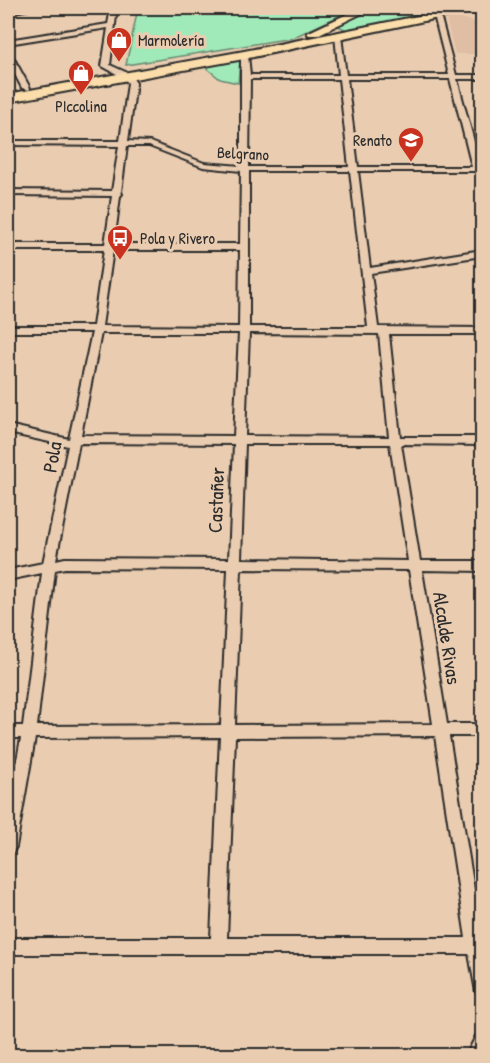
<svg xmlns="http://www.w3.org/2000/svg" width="490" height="1063" viewBox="0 0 490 1063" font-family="'Patrick Hand',sans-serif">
  <rect width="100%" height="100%" fill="#eacdb1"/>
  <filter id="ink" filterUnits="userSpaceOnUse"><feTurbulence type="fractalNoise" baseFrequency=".0167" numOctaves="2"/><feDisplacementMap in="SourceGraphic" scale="12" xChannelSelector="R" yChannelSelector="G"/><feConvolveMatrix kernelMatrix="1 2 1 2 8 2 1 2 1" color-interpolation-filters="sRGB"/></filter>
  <g filter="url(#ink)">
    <!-- built -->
    <path fill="#dfbea4" d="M458 17 482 24V54H455L446 19Z"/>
    <!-- green -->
    <path fill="#a0eab9" stroke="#668a72" stroke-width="1.5" d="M138 8H356L292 38 126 65Z
      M374 8H448L446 10 349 31 338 26V24Z
      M240 59 238 83 220 79 204 66Z"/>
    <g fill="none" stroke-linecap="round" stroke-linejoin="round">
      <!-- street casing -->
      <g stroke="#2b2b2b" stroke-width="4">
        <path id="street" d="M20 8H36L8 13V9Z
          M111 8H117L110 65 130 74 136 83 128 141 150 142 204 163 241 166V53L248 55 250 75H339L335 36 338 34 341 36 346 75H449L434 15 437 13 440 15 456 75H482V79H457L482 171H358L370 268 482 250V256L371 273 378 327 482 328V334H389L400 437H482V445L401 444 420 561H482V571L422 570 447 724H482V736H449L482 938V994L476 992 469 954H8V938H211L220 737 35 738 16 847 13 852 8 854V809L21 738H8V726H23L42 573 8 580V570L43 563 68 446 8 433V425L69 439 92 332H8V326H93L104 250H8V244H105L112 196 8 195V190L112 191 119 146 8 145V141H120L128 83 124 78 102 66 108 28 8 44V40L108 24ZM250 79H339L349 167H249ZM347 79H450L472 167H358ZM127 146H149L203 167 241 171 240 244H114L120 196 122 194 121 192ZM249 171H350L368 327H249ZM113 250H240L239 327 102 326ZM101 333H239L234 436 81 435ZM249 333 379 334 389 437 245 436ZM79 443 234 444 229 559 65 558 56 560ZM245 444H390L408 561 241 559ZM65 568 228 569 221 725 37 726 55 570ZM241 569 409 570 433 724 235 725ZM435 736 466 938H227L235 737Z
          M8 53 12 55 30 88 29 90 22 88 8 61Z
          M482 1033V1056H466L476 1036Z"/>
      </g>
      <!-- primary casing -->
      <g stroke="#2b2b2b" stroke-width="4">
        <path id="primary" d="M360 8H373L317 35H309L307 33Z
          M458 8H482V14L462 13 244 59 8 102V94L244 51Z"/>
      </g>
      <!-- street -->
      <use href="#street" fill="#eacdb1" fill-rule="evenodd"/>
      <!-- primary -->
      <use href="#primary" fill="#fbddab" fill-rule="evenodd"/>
    </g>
  </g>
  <!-- icons -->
  <defs>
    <g id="shop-pin" transform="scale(1.35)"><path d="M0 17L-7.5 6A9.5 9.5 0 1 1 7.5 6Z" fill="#c8321e" stroke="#eacdb1"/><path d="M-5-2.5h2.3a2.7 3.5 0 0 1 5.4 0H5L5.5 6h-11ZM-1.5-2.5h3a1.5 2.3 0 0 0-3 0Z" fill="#fff"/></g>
    <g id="school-pin" transform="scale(1.35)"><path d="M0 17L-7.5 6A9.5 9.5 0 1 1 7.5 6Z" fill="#c8321e" stroke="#eacdb1"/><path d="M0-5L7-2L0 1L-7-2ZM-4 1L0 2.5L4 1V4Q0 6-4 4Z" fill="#fff"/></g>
    <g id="bus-pin" transform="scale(1.35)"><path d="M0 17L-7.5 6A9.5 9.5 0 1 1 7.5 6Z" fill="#c8321e" stroke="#eacdb1"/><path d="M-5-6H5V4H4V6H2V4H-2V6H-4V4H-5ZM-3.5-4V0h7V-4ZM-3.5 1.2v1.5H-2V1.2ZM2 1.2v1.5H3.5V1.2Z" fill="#fff"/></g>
  </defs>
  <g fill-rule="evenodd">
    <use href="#shop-pin" x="119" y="40"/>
    <use href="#shop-pin" x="81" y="73"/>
    <use href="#school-pin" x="411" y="140"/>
    <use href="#bus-pin" x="120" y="238"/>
  </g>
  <g text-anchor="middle" stroke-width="6" stroke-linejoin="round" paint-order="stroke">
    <!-- far-poi labels -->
    <g font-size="16" fill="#2b2b2b" stroke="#eacdb1" text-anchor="start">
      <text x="138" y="46">Marmolería</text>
      <text x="81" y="112" text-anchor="middle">PIccolina</text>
      <text x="392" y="146" text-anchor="end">Renato</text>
      <text x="140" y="244">Pola y Rivero</text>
    </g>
    <!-- far-street labels -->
    <g font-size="16" fill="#2b2b2b" stroke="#eacdb1">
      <text transform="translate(243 153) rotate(3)" y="6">Belgrano</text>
    </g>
    <!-- street labels -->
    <g font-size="20" fill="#2b2b2b" stroke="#eacdb1">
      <text transform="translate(52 457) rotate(-80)" y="7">Pola</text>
      <text transform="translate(216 500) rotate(-88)" y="7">Castañer</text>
      <text transform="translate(447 638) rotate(81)" y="7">Alcalde Rivas</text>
    </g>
  </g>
  <!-- margin -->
  <rect width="490" height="1063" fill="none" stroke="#eacdb1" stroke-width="30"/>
  <rect x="15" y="15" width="460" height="1033" fill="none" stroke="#2b2b2b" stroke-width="2" filter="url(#ink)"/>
</svg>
